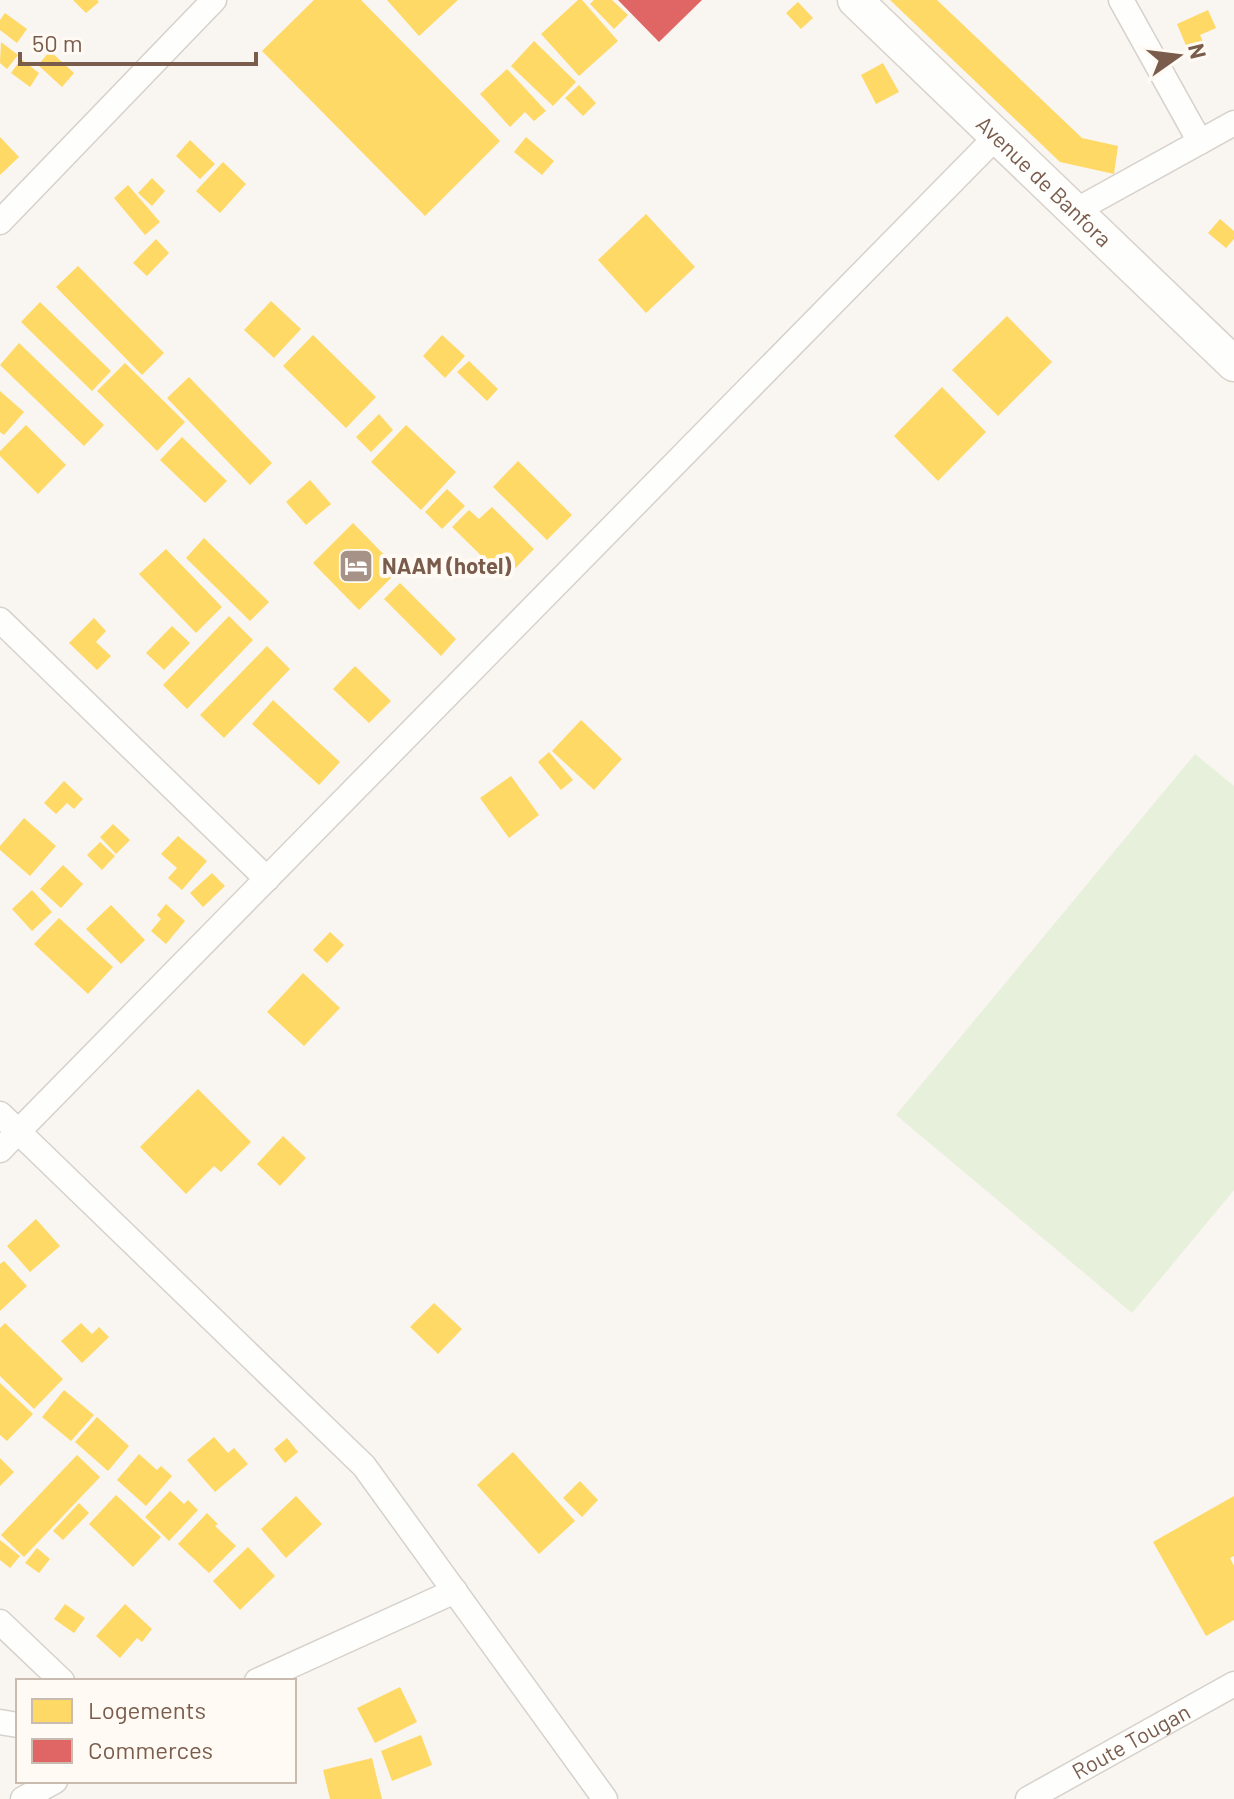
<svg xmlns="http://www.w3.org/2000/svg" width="1234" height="1799" viewBox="0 0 1234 1799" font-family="Barlow,sans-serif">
  <rect width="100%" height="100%" fill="#f9f5f0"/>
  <!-- green -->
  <path fill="#e7f0db" d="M1195 754 1234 786V1190L1132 1313 896 1115Z"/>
  <!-- homes -->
  <path fill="#ffd966" d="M73 0H97L99 2 86 13Z
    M314 0H361L500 141 425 216 262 51Z
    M387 0H458L419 36Z
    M578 0H582L618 41 579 76 541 34Z
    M594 0H612L628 15 614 29 590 4Z
    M890 0H937L1082 138 1118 146 1114 174 1060 162Z
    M798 2 813 18 801 29 786 13Z
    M1208 10 1216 28 1200 35 1206 48 1190 55 1177 24Z
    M5 13 27 29 17 43 0 30V20Z
    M534 41 576 82 553 106 511 66Z
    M1 42 18 55 7 69 0 63Z
    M50 51 74 73 62 87 38 65Z
    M21 59 39 73 30 87 11 73Z
    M883 63 899 92 876 104 861 75Z
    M507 69 546 111 534 121 525 112 510 127 480 94Z
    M579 85 596 103 583 116 565 98Z
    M0 137 19 157 0 175Z
    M526 137 554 161 542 175 514 152Z
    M190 140 215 164 200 179 176 156Z
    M223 162 246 184 220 213 196 191Z
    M152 178 165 191 152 206 138 193Z
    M128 185 160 222 145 235 114 198Z
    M646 214 695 267 646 313 598 260Z
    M1220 219 1234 231V239L1226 248 1208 233Z
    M156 239 169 253 147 276 133 263Z
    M78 266 164 353 142 375 56 287Z
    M271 301 301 329 274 358 244 330Z
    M40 302 111 371 92 391 21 322Z
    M1007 316 1052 362 998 416 952 370Z
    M313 335 376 397 346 428 283 366Z
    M442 335 465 356 445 378 423 356Z
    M19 343 104 425 84 446 0 365Z
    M469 361 498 389 487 401 457 372Z
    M125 363 185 422 157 451 97 391Z
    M189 377 272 463 250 485 167 398Z
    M942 387 986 432 938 481 894 436Z
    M0 391 24 412 4 435 0 432Z
    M379 414 393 430 371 452 356 437Z
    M26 425 66 465 38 494 0 456V451Z
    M406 425 456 472 421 510 371 462Z
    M182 437 227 481 205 503 160 460Z
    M518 461 572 515 547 540 493 487Z
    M310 480 331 504 306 525 286 502Z
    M447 489 465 506 442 529 425 512Z
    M492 507 534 549 505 579 452 527 469 510 479 519Z
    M353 523 399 570 359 610 313 563Z
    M204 538 269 602 250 621 186 558Z
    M166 549 222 607 196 633 139 574Z
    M400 583 456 639 441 656 384 599Z
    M229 616 253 640 187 709 163 685Z
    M94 618 106 631 96 642 111 656 97 670 69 643Z
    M172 626 190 643 164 670 146 653Z
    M267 646 290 669 224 738 200 715Z
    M355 666 391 701 369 723 333 689Z
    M273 700 340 762 319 785 252 724Z
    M581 720 622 759 594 790 552 751Z
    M549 752 573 780 561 790 538 762Z
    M511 776 539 815 509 838 480 798Z
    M64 781 83 799 74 809 67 803 56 814 44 803Z
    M24 818 56 846 30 876 0 850V846Z
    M113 824 130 840 116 854 100 837Z
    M178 836 207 861 182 890 168 878 177 868 161 854Z
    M100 842 115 856 102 870 87 855Z
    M63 865 83 884 61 908 40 889Z
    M212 873 225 886 203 907 190 893Z
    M32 890 52 912 32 931 12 909Z
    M166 904 185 921 166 944 151 931 161 919 157 915Z
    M111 905 145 940 121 964 86 929Z
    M59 918 113 967 88 994 34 944Z
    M330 932 344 945 327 963 313 950Z
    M303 973 340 1008 304 1046 267 1012Z
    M198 1089 251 1142 221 1172 214 1166 186 1194 140 1147Z
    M283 1136 306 1158 280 1186 257 1164Z
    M36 1219 60 1246 30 1272 7 1246Z
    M4 1261 27 1286 0 1311V1264Z
    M434 1303 462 1329 438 1354 410 1327Z
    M5 1323 63 1379 34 1409 0 1376V1328Z
    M81 1323 92 1334 99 1327 109 1337 82 1363 61 1341Z
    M0 1383 33 1414 7 1441 0 1435Z
    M64 1390 94 1415 71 1441 42 1417Z
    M97 1417 129 1446 108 1471 75 1442Z
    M214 1437 228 1453 234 1448 248 1464 215 1492 187 1460Z
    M287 1438 298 1452 285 1463 274 1449Z
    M513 1452 575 1521 539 1554 477 1485Z
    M139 1454 157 1470 161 1466 172 1476 146 1506 117 1480Z
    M77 1455 100 1477 24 1557 1 1535Z
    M0 1458 14 1472 0 1486Z
    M580 1481 598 1500 582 1517 563 1498Z
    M170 1491 184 1504 188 1500 198 1510 169 1541 145 1517Z
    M116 1495 161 1537 133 1567 89 1524Z
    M296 1496 322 1524 286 1558 261 1529Z
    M1234 1496V1556L1230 1558 1234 1566V1620L1206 1636 1153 1542Z
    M79 1503 89 1513 63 1540 53 1531Z
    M207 1513 218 1524 215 1526 236 1546 209 1573 178 1544Z
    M0 1540 20 1556 10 1568 0 1560Z
    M248 1547 275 1576 240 1610 213 1581Z
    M37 1548 50 1559 39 1573 25 1563Z
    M65 1604 85 1618 74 1633 54 1619Z
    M125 1604 152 1629 142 1642 137 1638 120 1658 96 1636Z
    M400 1687 417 1722 375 1743 357 1708Z
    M421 1735 432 1765 392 1781 381 1751Z
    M372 1758 382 1799H330L323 1770Z"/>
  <!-- shops -->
  <path fill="#e06666" d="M618 0H702L659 42Z"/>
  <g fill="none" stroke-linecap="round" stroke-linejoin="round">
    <!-- minor casing -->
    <g stroke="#d7d1cb" stroke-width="27">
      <g id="minor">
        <path d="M1121 0 1200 142"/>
        <path d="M1075 211 1234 123"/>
        <path d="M0 222 214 0"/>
        <path d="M0 620 267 879"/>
        <path d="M0 1114 364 1466 605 1799"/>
        <path d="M0 1150 997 136"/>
        <path d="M0 1622 62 1681"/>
        <path d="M257 1681 455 1591"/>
        <path d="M0 1722 18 1725"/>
        <path d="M23 1799 55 1781"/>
        <path id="s1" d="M1028 1799 1234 1684"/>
      </g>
    </g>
    <!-- secondary casing -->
    <g stroke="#d9d2cb" stroke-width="37">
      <g id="secondary">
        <path id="s2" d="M855 0 1234 364"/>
      </g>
    </g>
    <!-- minor -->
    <use href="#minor" stroke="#fefefd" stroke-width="24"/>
    <!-- secondary -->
    <use href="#secondary" stroke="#fefefd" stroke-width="34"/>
  </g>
  <!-- icons -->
  <defs>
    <g id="hotel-square" transform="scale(1.8)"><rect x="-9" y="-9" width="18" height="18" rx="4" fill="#a69286" stroke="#fffaf3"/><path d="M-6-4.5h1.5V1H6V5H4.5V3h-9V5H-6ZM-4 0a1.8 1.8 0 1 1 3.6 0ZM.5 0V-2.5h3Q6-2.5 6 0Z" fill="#fff"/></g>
  </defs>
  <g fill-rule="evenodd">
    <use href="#hotel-square" x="356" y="566"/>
  </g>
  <g text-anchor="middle" stroke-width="8" stroke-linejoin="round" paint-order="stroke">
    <!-- street labels -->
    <g font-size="22" fill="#7a5c4d" stroke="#fffaf3">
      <text dy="8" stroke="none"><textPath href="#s2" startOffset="262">Avenue de Banfora</textPath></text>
      <text dy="8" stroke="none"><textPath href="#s1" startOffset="118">Route Tougan</textPath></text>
    </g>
    <!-- poi labels -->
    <g font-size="22" font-weight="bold" fill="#7a5c4d" stroke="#fffaf3" text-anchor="start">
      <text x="382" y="574">NAAM (hotel)</text>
    </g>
  </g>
  <!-- legend -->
  <rect x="16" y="1679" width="280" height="104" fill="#fffaf3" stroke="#cabbb1" stroke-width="2"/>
  <rect x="32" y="1699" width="40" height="24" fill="#ffd966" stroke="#cabbb1" stroke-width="2"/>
  <text x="88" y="1719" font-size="24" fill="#7a5c4d">Logements</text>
  <rect x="32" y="1739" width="40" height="24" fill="#e06666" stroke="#cabbb1" stroke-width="2"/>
  <text x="88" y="1759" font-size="24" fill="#7a5c4d">Commerces</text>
  <!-- north arrow -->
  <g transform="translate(1178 56) rotate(76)" stroke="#fffaf3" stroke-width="6" paint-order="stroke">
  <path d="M0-6L14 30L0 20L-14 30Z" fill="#7a5c4d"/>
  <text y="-12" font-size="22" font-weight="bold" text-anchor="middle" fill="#7a5c4d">N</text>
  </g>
  <!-- scale -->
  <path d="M20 52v12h236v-12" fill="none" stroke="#7a5c4d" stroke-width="4"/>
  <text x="32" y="52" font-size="24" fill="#7a5c4d" stroke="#fffaf3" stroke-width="6" paint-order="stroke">50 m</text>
</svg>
